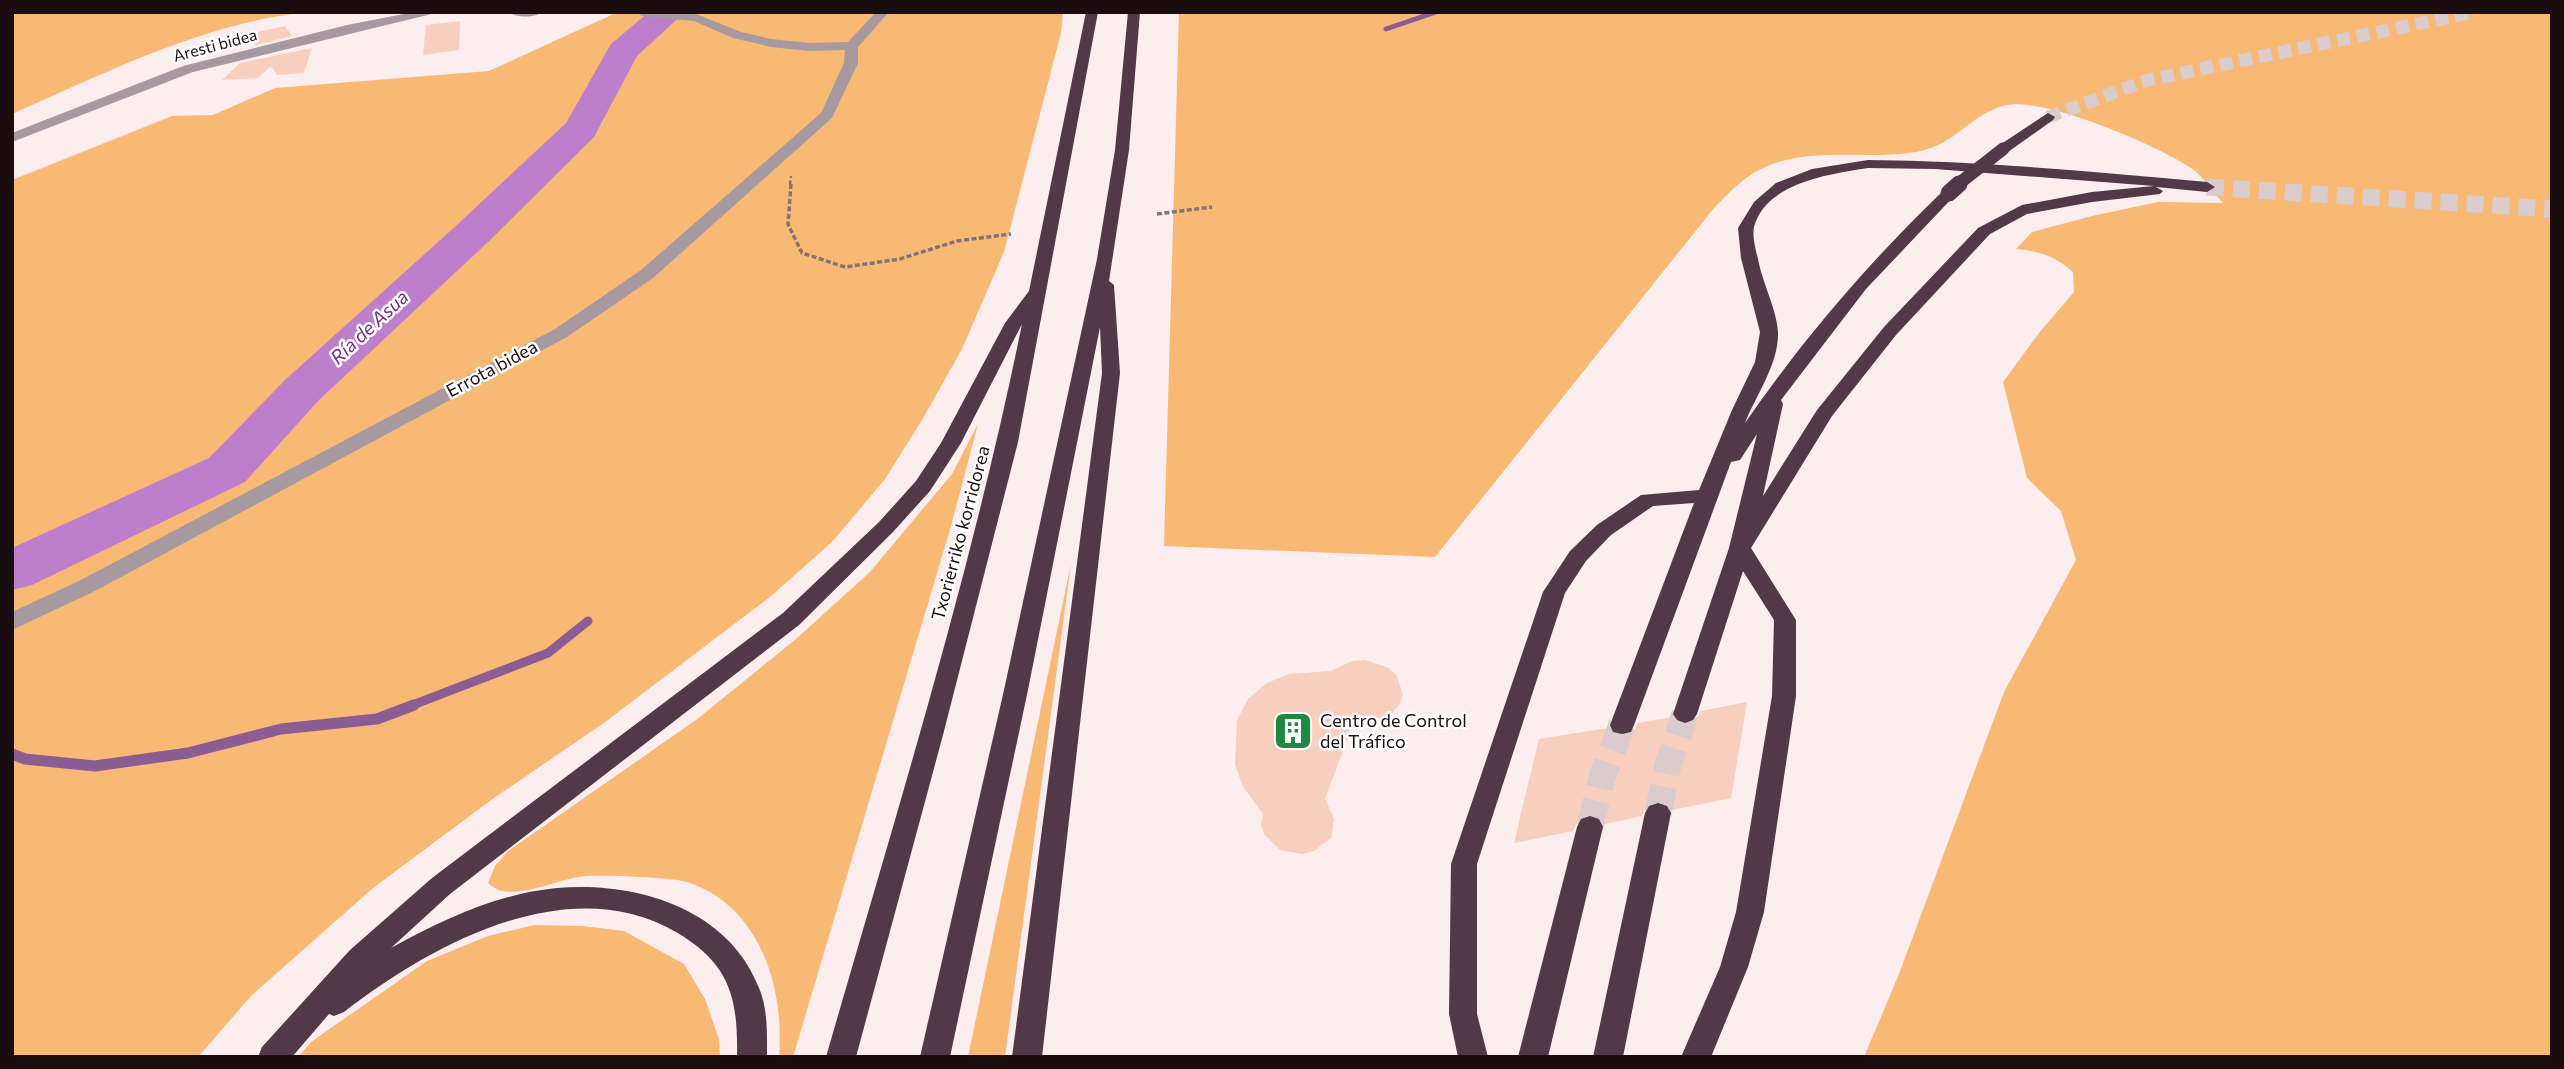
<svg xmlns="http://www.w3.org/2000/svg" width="2564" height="1069" viewBox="0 0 2564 1069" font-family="Commissioner,sans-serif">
  <rect width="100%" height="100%" fill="#fcedee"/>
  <!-- green -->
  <path fill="#f8b975" d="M12 12H309C206 22 105 73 12 114Z
    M618 12H1063L1061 33 1004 252 962 349 922 420 885 479 832 542 770 597 601 725 491 800 373 888 251 996 198 1057H12V180L172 116 213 115 275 88 489 71Z
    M1179 12H2552V1057H1864L1899 974 2004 692 2076 560 2061 511 2027 478 2003 382 2039 333 2074 292 2073 272C2055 256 2039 251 2016 249L2032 232 2092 216 2158 202 2223 203C2213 192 2203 176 2191 168 2159 146 2045 97 2007 105 1968 113 1957 148 1909 153 1854 160 1793 143 1745 179 1734 187 1724 198 1714 208L1435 557 1164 546Z
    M978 424 951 526 793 1057H779C785 989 760 905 687 882 670 877 605 875 586 876 561 878 526 896 502 891 497 890 492 886 488 883L495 866 508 851 696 720 796 639 870 572 952 474Z
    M1071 564 1005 1057H968Z
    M535 925 582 926 624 931 684 964 705 999 719 1039 720 1057H298L311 1042 427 961 488 936Z"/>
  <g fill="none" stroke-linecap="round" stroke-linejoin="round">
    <!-- stream-far2 -->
    <path stroke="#8c5d93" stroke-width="5" d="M1386 29 1436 12"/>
    <!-- stream-far1 -->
    <path stroke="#8c5d93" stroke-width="9" d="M410 706 548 653 588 621"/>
    <!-- stream -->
    <path stroke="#8c5d93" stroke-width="11" d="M12 754 25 759 95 766 188 753 281 729 377 719 414 705"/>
    <!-- river -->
    <path fill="#bd7fcc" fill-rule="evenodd" d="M649 12H685L637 56 594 137 488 242 319 400 245 482 32 585 12 590V548L209 458 285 380 458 224 566 123 611 44Z"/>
  </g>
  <!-- building -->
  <path fill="#f8cebf" d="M460 21 459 50 423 55 426 25Z
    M285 26 292 36 256 45 239 36Z
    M312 48 304 73 277 75 271 66 258 78 222 80 240 63Z
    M1365 660 1389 668 1397 676 1403 695 1399 705 1392 713 1381 718 1353 724 1325 799 1334 819 1331 838 1314 851 1302 854 1280 850 1264 834 1261 824 1263 814 1242 785 1235 764 1237 720 1248 699 1267 683 1289 674 1331 671 1352 661Z
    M1747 702 1731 798 1672 810 1668 804 1657 801 1647 805 1642 816 1604 824 1600 817 1589 814 1579 818 1573 831 1514 843 1539 739 1608 728 1612 735 1623 737 1633 733 1638 723 1672 717 1676 722 1686 725 1695 721 1701 711Z"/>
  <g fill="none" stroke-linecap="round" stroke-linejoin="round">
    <!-- highway-tunnel-far2 -->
    <path stroke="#dacbcd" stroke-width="13" stroke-dasharray="13 7" stroke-linecap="butt" d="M2048 117 2148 80 2474 12"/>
    <!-- highway-tunnel-far1 -->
    <path stroke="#dacbcd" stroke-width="17" stroke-dasharray="17 9" stroke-linecap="butt" d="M2207 187 2552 209"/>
    <!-- highway-tunnel -->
    <path stroke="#dacbcd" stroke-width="27" stroke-dasharray="27 13" stroke-linecap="butt" d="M1658 813 1668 765 1685 714
      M1590 827 1602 778 1622 725"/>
    <!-- path-far1 -->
    <path stroke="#837577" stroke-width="2.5" stroke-dasharray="4.5 2.5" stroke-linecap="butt" d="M790 185 791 176"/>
    <!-- path -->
    <path stroke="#837577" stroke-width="3.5" stroke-dasharray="5 2.5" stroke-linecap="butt" d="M791 184 788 224 802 253 845 267 900 259 957 241 1011 234
      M1157 214 1212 207"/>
    <!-- minor -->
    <path fill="#a799a0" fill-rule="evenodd" d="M414 12H440L193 72 12 142V133L183 66 347 25Z
      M509 12H542C535 18 516 18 509 12Z
      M636 12 696 14 741 32 771 39 809 43 848 42 876 12H889L858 47V63L832 118 653 278 567 337 95 591 12 630V612L79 581 555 329 641 270 821 113 844 63 845 50 809 51 771 47 733 38 694 21 642 16Z"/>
    <!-- highway -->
    <path fill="#533947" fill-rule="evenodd" d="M1086 12H1098L1018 442 943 735 856 1057H826C896 814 972 571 1022 324L961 443 930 491 893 532 799 625 450 894 391 948C434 924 481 902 529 892 613 875 725 899 759 988 768 1009 767 1034 767 1057H737C738 997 730 964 676 932 567 869 431 945 344 1012L334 1016 329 1014 292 1057H258L262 1047 350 950 432 878 783 613 879 522 916 481 941 443 1005 323 1029 291Z
      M1128 12H1140L1129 150 1109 281 1114 285 1120 373 1042 1057H1012L1102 373 1100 327 1028 690 950 1057H920L1004 690 1097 259 1115 150Z
      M2048 113 2055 117 2053 120 2008 152H1998L1996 149 1998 146Z
      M1868 160C1981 161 2094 172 2207 182L2215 187 2207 192 2156 187 2163 191 2160 194 2092 202 2027 214 1990 234 1896 335 1832 416 1751 548 1796 620V696L1764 912 1748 967 1711 1057H1681L1720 967 1736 912 1772 696 1774 620 1743 571 1697 714 1693 720 1685 723 1677 720 1673 714 1729 548 1757 434 1740 460 1731 462 1634 725 1631 732 1622 734 1613 732 1610 725 1694 503 1653 506 1611 535 1586 561 1565 593 1477 864V1014L1488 1057H1458L1449 1014 1451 864 1543 592 1570 551 1597 525 1641 495 1699 490 1732 410 1755 362 1760 332 1741 258 1738 228 1754 202 1776 183 1812 169ZM1868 168 1935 169 2154 186 2092 192 2022 205 1978 228 1884 327 1817 410 1763 496 1783 404 1781 400 1866 289 1957 193 1949 188 1944 190C1870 261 1803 339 1745 423 1756 395 1779 364 1778 332 1777 310 1762 282 1758 259 1756 251 1752 236 1754 227 1766 182 1831 174 1868 168Z
      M1658 803 1667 806 1671 813 1623 1057H1593L1645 813 1649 806Z
      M1590 816 1599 819 1603 827 1548 1057H1518L1577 827 1581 819Z"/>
    <!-- highway-bridge-far1 -->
    <path stroke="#533947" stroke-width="13" d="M1957 185 2003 149"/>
    <!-- highway-bridge -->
    <path stroke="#533947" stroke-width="17" d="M1949 193 1959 184"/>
  </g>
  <!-- icons -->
  <defs>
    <g id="building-square" transform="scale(2.0125)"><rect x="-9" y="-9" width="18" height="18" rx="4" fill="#1e8940" stroke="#fff"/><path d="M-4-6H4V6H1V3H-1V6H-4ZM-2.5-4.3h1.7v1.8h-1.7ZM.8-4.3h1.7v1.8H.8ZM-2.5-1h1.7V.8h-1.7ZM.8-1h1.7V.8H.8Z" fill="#fff"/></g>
  </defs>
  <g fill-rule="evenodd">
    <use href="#building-square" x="1293" y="731"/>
  </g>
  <g text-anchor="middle" stroke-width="5" stroke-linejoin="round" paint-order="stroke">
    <!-- far-street labels -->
    <g font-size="16" fill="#1a0d0f" stroke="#fff">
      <text transform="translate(215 45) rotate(-15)" y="6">Aresti bidea</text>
    </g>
    <!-- street labels -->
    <g font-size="18" fill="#1a0d0f" stroke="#fff">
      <text transform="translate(492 369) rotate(-28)" y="6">Errota bidea</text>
      <text transform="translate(961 533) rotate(-75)" y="6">Txorierriko korridorea</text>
    </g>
    <!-- poi labels -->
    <g font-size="18" fill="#1a0d0f" stroke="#fff" text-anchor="start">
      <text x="1320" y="727">Centro de Control<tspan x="1320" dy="21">del Tráfico</tspan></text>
    </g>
    <!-- water labels -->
    <g font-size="19" font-style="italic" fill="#782c89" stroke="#fff">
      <text transform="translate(369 327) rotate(-43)" y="7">Ría de Asua</text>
    </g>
  </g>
  <!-- border -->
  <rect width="2564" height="1069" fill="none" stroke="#1a0d0f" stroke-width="28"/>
</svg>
